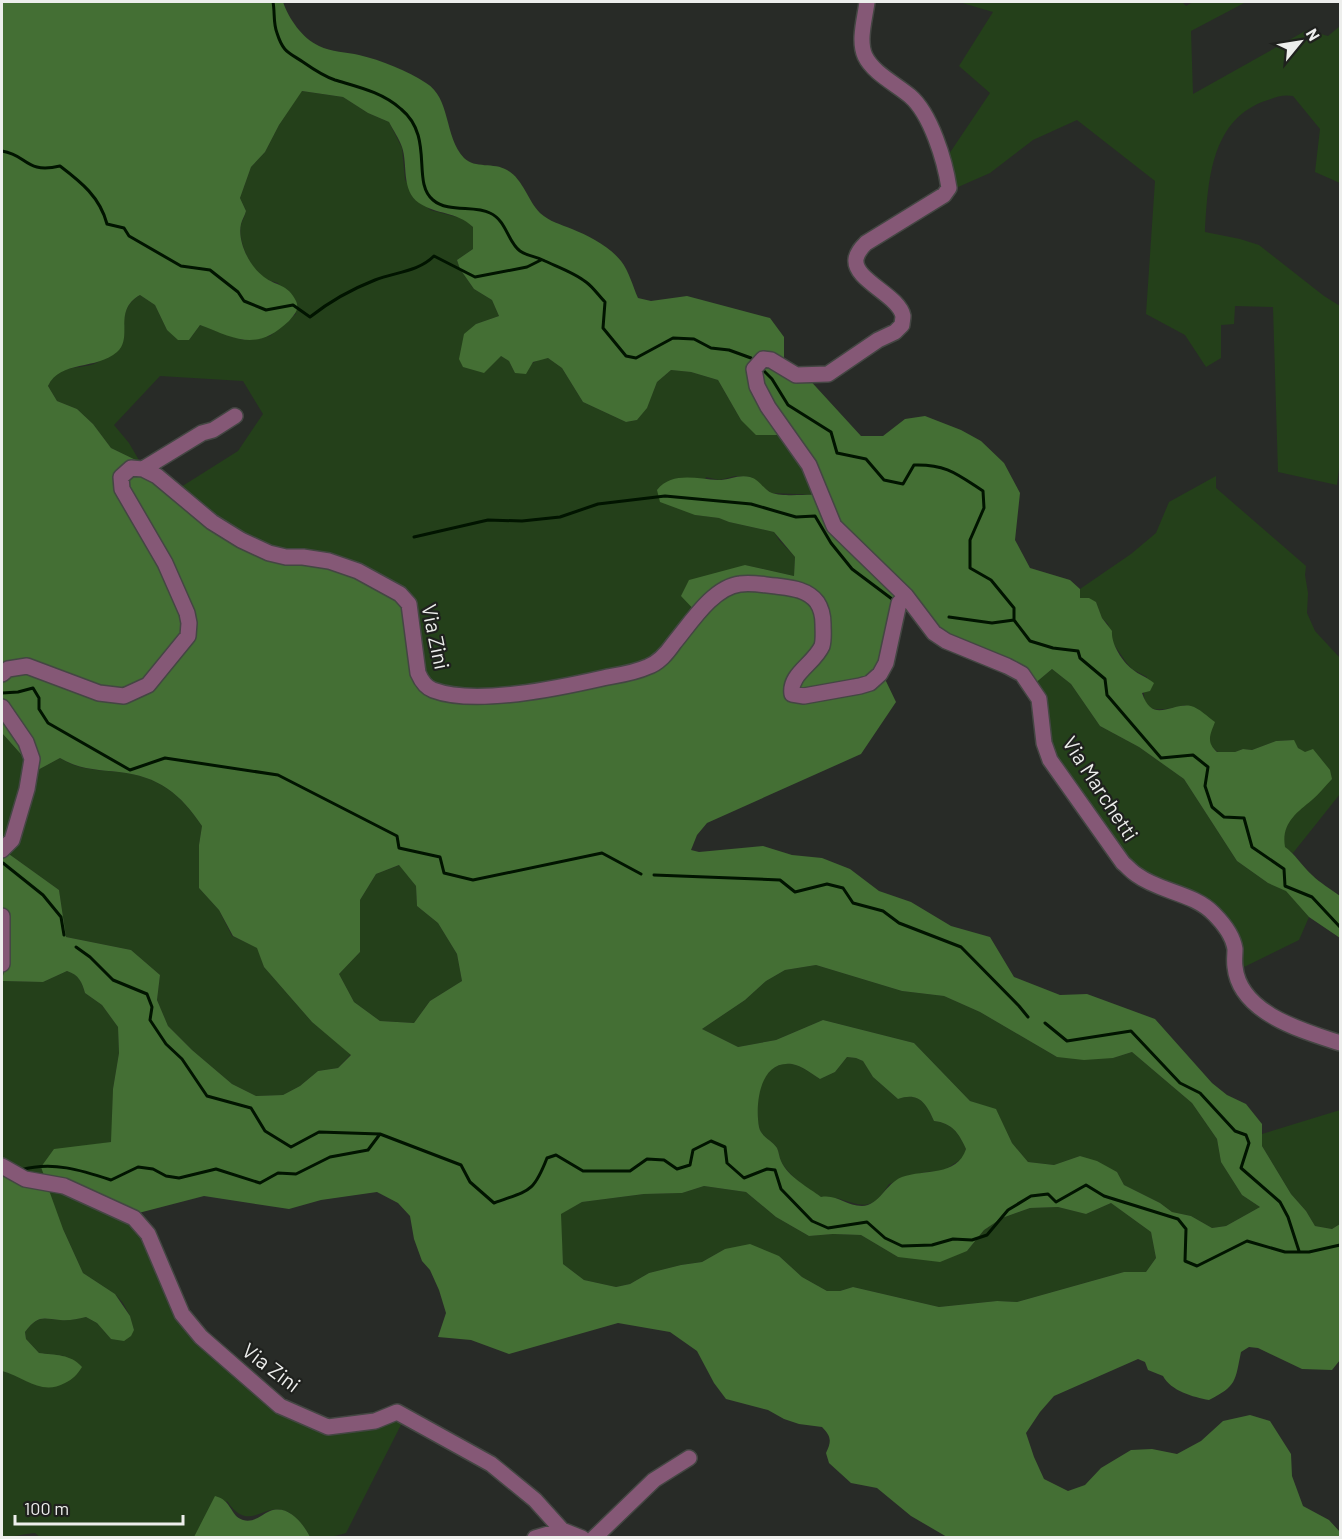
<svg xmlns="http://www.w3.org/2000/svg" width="1342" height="1539" viewBox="0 0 1342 1539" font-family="Barlow,sans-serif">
  <rect width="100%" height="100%" fill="#282b27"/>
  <!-- green -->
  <path fill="#24401a" d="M959 2H1182L1186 6 1193 2H1246L1191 31 1193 94 1307 30 1328 36 1340 26V183L1315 172 1320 129 1293 96C1281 94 1274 98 1262 102 1210 123 1208 183 1205 232L1240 239 1259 245 1324 296 1340 306V460L1337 485 1278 472 1273 307 1235 306 1234 324 1221 325V358L1206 367 1185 335 1146 314 1155 181 1077 120 1033 140 990 173 949 191 945 160 990 93 959 66 993 12Z
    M301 91 343 97 368 113 389 122 402 148 405 180 430 210 464 219 473 227V249L457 260 460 269 474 289 492 300 499 316 476 324 501 356 509 361 515 373 540 359 548 358 562 368 583 402 626 422 637 420 647 407 657 382 671 370 691 372 718 380 741 420 785 435 820 495 771 493 751 477 735 476 719 480 706 477 695 515 720 518 729 522 774 532 779 540 795 557 794 576 745 565 687 601 699 614 652 669 440 699 288 559 173 492 238 451 263 414 243 381 160 376 114 425 129 443 140 462 111 448 93 424 77 409 57 401 48 386C58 364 76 370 94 364 105 360 115 345 123 338 123 320 123 305 140 295L155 305 167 330 189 340 200 325 243 340 270 336 296 314 278 283C274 282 268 280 264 278 250 268 238 242 241 225 242 221 245 216 246 211L240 198 251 167 265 152 279 125Z
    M1216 476V488L1306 566 1305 575 1308 593 1307 613 1315 631 1340 658V794L1293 853 1284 847C1281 824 1296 811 1313 799L1305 753 1298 748 1293 740 1276 741 1252 750 1243 749 1235 752H1218L1211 746 1208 738 1185 705C1157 712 1136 715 1147 677L1132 669 1126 662 1111 640 1108 624 1102 618 1096 602 1080 598V589L1131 554 1156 533 1169 502Z
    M1052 669 1071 684 1100 726 1139 747 1184 779 1237 861 1268 883 1286 890 1309 917 1299 940 1238 970 1228 929 1134 870 1053 761 1033 685Z
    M2 733 36 771 60 758C78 770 98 770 119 772 158 776 181 794 202 826L199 845V888L219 910 232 936 258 948 264 967 312 1022 351 1054 338 1068 318 1071 300 1086 283 1095 256 1096 232 1084 192 1050 168 1026 157 1000 160 975 131 950 66 937 59 890 2 849Z
    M400 865 416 886 417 906 438 923 457 954 462 981 430 1001 414 1023 380 1021 354 1002 339 974 360 952V900L376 874Z
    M816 965 902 991 944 996 980 1012 1057 1057 1113 1058 1132 1052 1192 1103 1217 1139 1221 1162 1242 1195 1260 1207 1226 1226 1212 1228 1191 1216 1172 1212 1160 1203 1124 1185 1117 1172 1080 1156 1054 1165 1028 1162 1012 1143 996 1110 970 1101 914 1043 823 1020 776 1040 738 1047 702 1029 745 1000 766 981 785 970Z
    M67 971C79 975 82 982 85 993L102 1005 118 1027 119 1053 113 1089 112 1142 85 1146 118 1212 148 1236 182 1312 258 1385 316 1423 405 1417 346 1533 331 1537H310C306 1529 302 1524 296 1518 267 1491 252 1539 227 1501L194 1537 41 1538 35 1533C23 1534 14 1537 2 1537V1371L8 1373 64 1356 39 1353 26 1339 25 1332C37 1316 42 1318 60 1320 69 1321 77 1319 86 1317L97 1323 111 1339 134 1330 130 1316 123 1303 115 1294 83 1273 63 1229 2 1163V981L43 982Z
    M847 1057 856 1058 863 1061 873 1077 898 1099C919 1092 926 1103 934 1121 952 1123 959 1133 966 1149L963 1158 943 1171 925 1172 889 1184C873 1210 865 1207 840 1199 834 1197 827 1199 821 1197 811 1194 785 1171 781 1161 779 1157 779 1152 777 1148 772 1140 761 1137 759 1127 754 1105 758 1060 792 1064 802 1066 811 1073 820 1079L835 1072Z
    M1340 1110V1224L1332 1229 1315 1226 1306 1211 1291 1194 1262 1146V1134Z
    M704 1186 746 1192 776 1217 809 1236 833 1234 861 1235 898 1257 967 1251 984 1230 1002 1218 1030 1208 1058 1207 1086 1214 1111 1203 1151 1232 1156 1258 1146 1272H1124L1017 1302 997 1301 939 1307 853 1287 840 1291H827L802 1277 779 1256 725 1249 702 1262 681 1265 649 1273 630 1284 616 1287 584 1280 563 1264 560 1214 582 1202 644 1194 682 1193Z"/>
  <!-- forest -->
  <path fill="#446f34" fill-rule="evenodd" d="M2 2H283C289 19 302 38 319 46 331 52 347 52 359 55 381 60 408 71 426 83 451 98 444 137 464 158 475 169 494 162 507 170 523 179 528 201 540 213 550 222 560 224 572 229 589 236 609 246 621 261 629 271 633 287 638 298L651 301 687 296 770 318 784 337V368L806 376 861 436H883L905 419 925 416 961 430 981 441 1004 463 1020 493 1015 540 1030 568 1070 580 1080 589V598H1089L1096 602 1102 618 1112 631C1111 644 1122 661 1132 669 1139 675 1147 677 1154 683L1150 691 1142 693C1153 725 1171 702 1191 706 1199 708 1208 717 1215 722 1210 735 1206 742 1217 752H1235L1243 749 1252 750 1276 741 1294 740 1298 748 1305 752 1313 749 1330 770 1332 779C1325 786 1319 794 1312 800 1296 813 1281 824 1285 847 1295 854 1302 866 1312 875 1320 883 1331 889 1340 896V938L1309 917 1286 891 1268 883 1237 861 1184 779 1139 747 1100 726 1071 684 1052 669 1033 685 959 646 905 597 884 677 896 702 861 754 707 823 697 835 691 850 699 852 763 846 792 855 822 858 850 869 879 891 911 902 951 926 990 937 1014 977 1060 995 1087 994 1155 1019 1212 1083 1227 1095 1246 1104 1262 1124V1146L1291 1194 1306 1211 1315 1226 1332 1229 1340 1224V1360L1332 1370 1302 1369 1258 1348 1249 1347 1241 1352C1235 1381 1237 1386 1209 1400 1193 1397 1171 1391 1163 1376L1148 1370 1145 1362 1138 1359 1054 1396 1040 1412 1026 1433 1034 1457 1044 1479 1068 1491 1085 1485 1101 1468 1131 1450 1152 1449 1177 1454 1201 1441 1223 1421 1250 1415 1270 1421 1291 1454 1292 1476 1303 1506 1329 1520 1340 1532V1537H947L911 1516 877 1488 851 1483 829 1463 826 1453C832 1441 831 1436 822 1427L799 1424 784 1419 768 1410 726 1399 714 1383 697 1351 670 1332 618 1323 509 1354 471 1340 438 1337 446 1313 439 1290 430 1270 422 1261 414 1239 410 1216 398 1203 377 1192 321 1200 289 1209 204 1196 127 1216 46 1182 63 1229 83 1273 115 1294 130 1316 134 1330 131 1336 124 1341 111 1339 97 1323 86 1317C77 1319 69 1321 60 1320 42 1318 38 1315 25 1332L26 1339 39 1353C55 1355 71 1354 82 1367 77 1375 73 1379 65 1383 41 1396 25 1377 2 1371V1163L46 1181 41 1167 54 1149 111 1142 113 1089 119 1053 118 1027 102 1005 85 993C82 982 79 975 67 971L43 982 2 981 7 955 2 911V849L59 890 66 937 131 950 160 975 157 1000 168 1026 192 1050 232 1084 256 1096 283 1095 300 1086 318 1071 338 1068 351 1055 312 1022 264 967 257 948 233 936 219 910 199 888V845L202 826C181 794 158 776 119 772 98 770 78 769 60 758L36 771 2 733ZM302 91 343 97 368 113 389 122C393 130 399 138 402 147 408 164 401 191 419 203 437 215 456 211 473 227V249L457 260 460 269 474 289 492 300 499 316 476 324 464 334 459 359 463 367 484 373 501 356 509 361 515 373 526 374 533 362 548 358 562 368 583 402 626 422 637 420 647 408 657 382 671 370 691 372 718 380 741 420 756 435H785L819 495C807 494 783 497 772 493 764 490 759 479 750 477 739 474 729 480 718 480 697 479 672 471 657 490L660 502 695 515 719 518 729 522 774 532 795 557 794 576 745 565 689 580 681 596 699 615 632 676 440 699 421 683 404 604 339 569 234 541 140 462 111 448 93 424 77 409 57 401 48 386C60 360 97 370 117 352 134 337 112 311 140 295L155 305 167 330 178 340H189L200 325C237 339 256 352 289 321 294 315 300 310 296 301 288 284 276 286 264 277 250 267 237 242 241 224 242 220 245 215 246 211L240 198 251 167 265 152 279 125ZM399 865 416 886 417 906 438 923 457 954 462 981 430 1001 414 1023 380 1021 354 1002 339 974 360 952V900L376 874ZM816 965 902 991 944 996 980 1012 1057 1057 1084 1060 1113 1058 1132 1052 1192 1103 1217 1139 1221 1162 1242 1195 1260 1207 1226 1226 1212 1228 1191 1216 1172 1212 1160 1203 1124 1185 1117 1172 1097 1161 1080 1156 1054 1165 1028 1162 1012 1143 996 1109 970 1101 914 1043 823 1020 776 1040 738 1047 702 1029 745 1000 766 981 785 970ZM847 1057 856 1058 863 1061 873 1077 898 1099C919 1092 926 1103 934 1121 952 1123 959 1133 966 1149 957 1177 924 1169 902 1177 886 1183 879 1206 862 1206 846 1206 837 1194 821 1197 808 1187 788 1177 781 1161 779 1157 779 1152 777 1148 772 1140 761 1137 759 1127 755 1105 759 1060 792 1064 802 1066 811 1073 820 1079L835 1072ZM704 1186 746 1192 776 1217 809 1236 833 1234 861 1235 898 1257 940 1262 967 1251 984 1230 1002 1218 1030 1208 1058 1207 1086 1214 1111 1203 1151 1232 1156 1258 1146 1272H1124L1017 1302 997 1301 939 1307 853 1287 840 1291H827L802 1277 779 1256 750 1244 725 1249 702 1262 681 1265 649 1273 630 1284 616 1287 584 1280 563 1264 561 1214 582 1202 644 1194 682 1193Z
    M215 1496C232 1500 230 1516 243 1520 254 1523 261 1515 270 1511 288 1504 303 1523 310 1537H194Z"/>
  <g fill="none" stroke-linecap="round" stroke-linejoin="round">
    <!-- stream -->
    <path stroke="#011400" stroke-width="3" d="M273 2C275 12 273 23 277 33 283 52 288 52 303 62 313 69 323 76 335 80 358 87 382 92 401 109 435 137 411 182 433 200 448 213 474 205 490 213 507 221 507 241 520 251 529 257 536 256 545 261 558 267 575 273 586 282 593 287 599 296 605 302L603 328 626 356 636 358 673 338 694 339 711 348 729 350 751 358
      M2 151C28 155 25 174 60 166 81 182 100 197 107 224L124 228 129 236 181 266 210 270 238 292 244 301 266 310 293 305 310 317C329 302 352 289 375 280 395 272 418 272 434 256L475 277 527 267 541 260
      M763 370 772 379 788 405 831 432 837 453 866 459 884 480 903 484 914 465C946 464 957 474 983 491L984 508 970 540V568L991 580 1014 608V620L1030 641 1053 648 1078 651 1080 658 1105 679 1107 695 1161 758 1193 755 1208 767 1205 786 1212 807 1224 817 1244 818 1252 847 1284 869 1285 886 1312 897 1340 927
      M414 537 488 520 522 521 560 517 598 504 665 496 751 504 796 517 815 516 831 543 852 569 892 599
      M949 617 992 623 1014 620
      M2 693 18 692 33 688 39 698V709L48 723 130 770 165 758 278 775 397 836 399 848 440 857 444 873 473 880 602 853 641 874
      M3 863 43 895 61 917 64 935
      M654 875 780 880 795 892 827 884 843 888 853 903 883 911 899 923 961 947 1019 1006 1028 1017
      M76 947 90 957 113 980 147 994 152 1007 150 1020 166 1044 182 1059 207 1096 251 1108 265 1131 291 1147 319 1132 380 1134
      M1045 1023 1067 1041 1131 1031 1180 1083 1200 1093 1235 1131 1246 1135 1249 1143 1241 1168 1280 1202 1288 1217 1299 1251
      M21 1170C52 1161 81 1170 111 1180L138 1167 153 1169 166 1176 179 1178 216 1169 260 1183 278 1173 296 1174 330 1157 368 1150 380 1134 461 1165 470 1182 494 1203C529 1190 533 1194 547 1158L556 1155 583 1171H630L647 1159 664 1160 677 1169 690 1165 693 1150 711 1141 725 1147 727 1163 744 1178 767 1169 775 1170 781 1189 812 1221 828 1228 867 1222 885 1238 902 1246 932 1245 953 1239 972 1240 987 1235 1008 1210 1031 1196 1048 1194 1056 1202 1086 1185 1104 1196 1178 1219 1186 1229 1185 1261 1197 1266 1247 1241 1285 1252H1309L1340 1245"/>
    <!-- minor casing -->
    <g stroke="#444643" stroke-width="18">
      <path id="minor" d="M867 2C865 18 858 41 865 56 873 73 896 84 910 96 931 114 945 161 949 188L944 195 866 243C862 247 857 252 856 259 853 280 899 295 903 316 903 319 902 322 902 325L895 332 878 340 828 374 796 375 771 360 763 359 754 369 757 386 768 407 809 465 834 526 906 596 934 633 946 641 1007 666 1022 674 1039 699 1044 743 1050 760 1123 863C1128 867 1132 872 1137 875 1160 892 1194 893 1214 914 1223 923 1233 936 1235 949 1235 955 1234 961 1235 967 1240 1014 1304 1031 1340 1043
        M143 469 202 433 213 430 235 416
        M2 674 8 669 27 666 99 693 124 696 148 685 188 636 189 623 187 613 165 563 122 489 121 477 131 468 143 469 157 476 212 522 241 540 269 553 286 557H303L329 561 358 571 400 594 409 604 418 673C421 680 425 687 433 690 475 706 559 688 603 678 618 675 634 673 647 667 659 663 667 653 674 643 690 624 713 587 740 584 752 582 764 585 776 586 791 588 807 589 817 602 821 608 823 617 823 624 823 631 824 639 822 646 814 664 789 674 792 694L804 696 860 686 870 683 880 674 886 663 899 603 906 596
        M2 707 26 742 32 759 27 789 12 840 2 850
        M2 916V964
        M2 1166 25 1179 64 1186 134 1218 148 1234 182 1314 201 1337 280 1406 328 1427 375 1421 397 1412 491 1464 535 1500 562 1530
        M535 1538 562 1530 582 1538
        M594 1538 654 1480 689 1458"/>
    </g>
    <!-- minor -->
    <use href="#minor" stroke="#855876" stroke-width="15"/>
  </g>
  <g text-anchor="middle" stroke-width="4.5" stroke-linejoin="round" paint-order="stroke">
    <!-- street labels -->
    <g font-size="21" fill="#edeeec" stroke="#1f211e">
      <text transform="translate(435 637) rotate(78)" y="7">Via Zini</text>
      <text transform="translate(1100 789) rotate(57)" y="7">Via Marchetti</text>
      <text transform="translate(271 1368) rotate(37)" y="7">Via Zini</text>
    </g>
  </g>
  <!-- border -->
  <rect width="1342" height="1539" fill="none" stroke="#edeeec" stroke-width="6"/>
  <!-- north arrow -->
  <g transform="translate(1300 42) rotate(60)" stroke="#1f211e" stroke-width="4.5" paint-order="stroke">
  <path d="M0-4.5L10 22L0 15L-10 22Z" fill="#edeeec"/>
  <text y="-9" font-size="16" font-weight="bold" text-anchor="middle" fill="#edeeec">N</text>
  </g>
  <!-- scale -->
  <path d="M15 1515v9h168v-9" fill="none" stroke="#edeeec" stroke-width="3"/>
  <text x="24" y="1515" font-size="18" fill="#edeeec" stroke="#1f211e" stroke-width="4.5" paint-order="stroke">100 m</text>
</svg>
